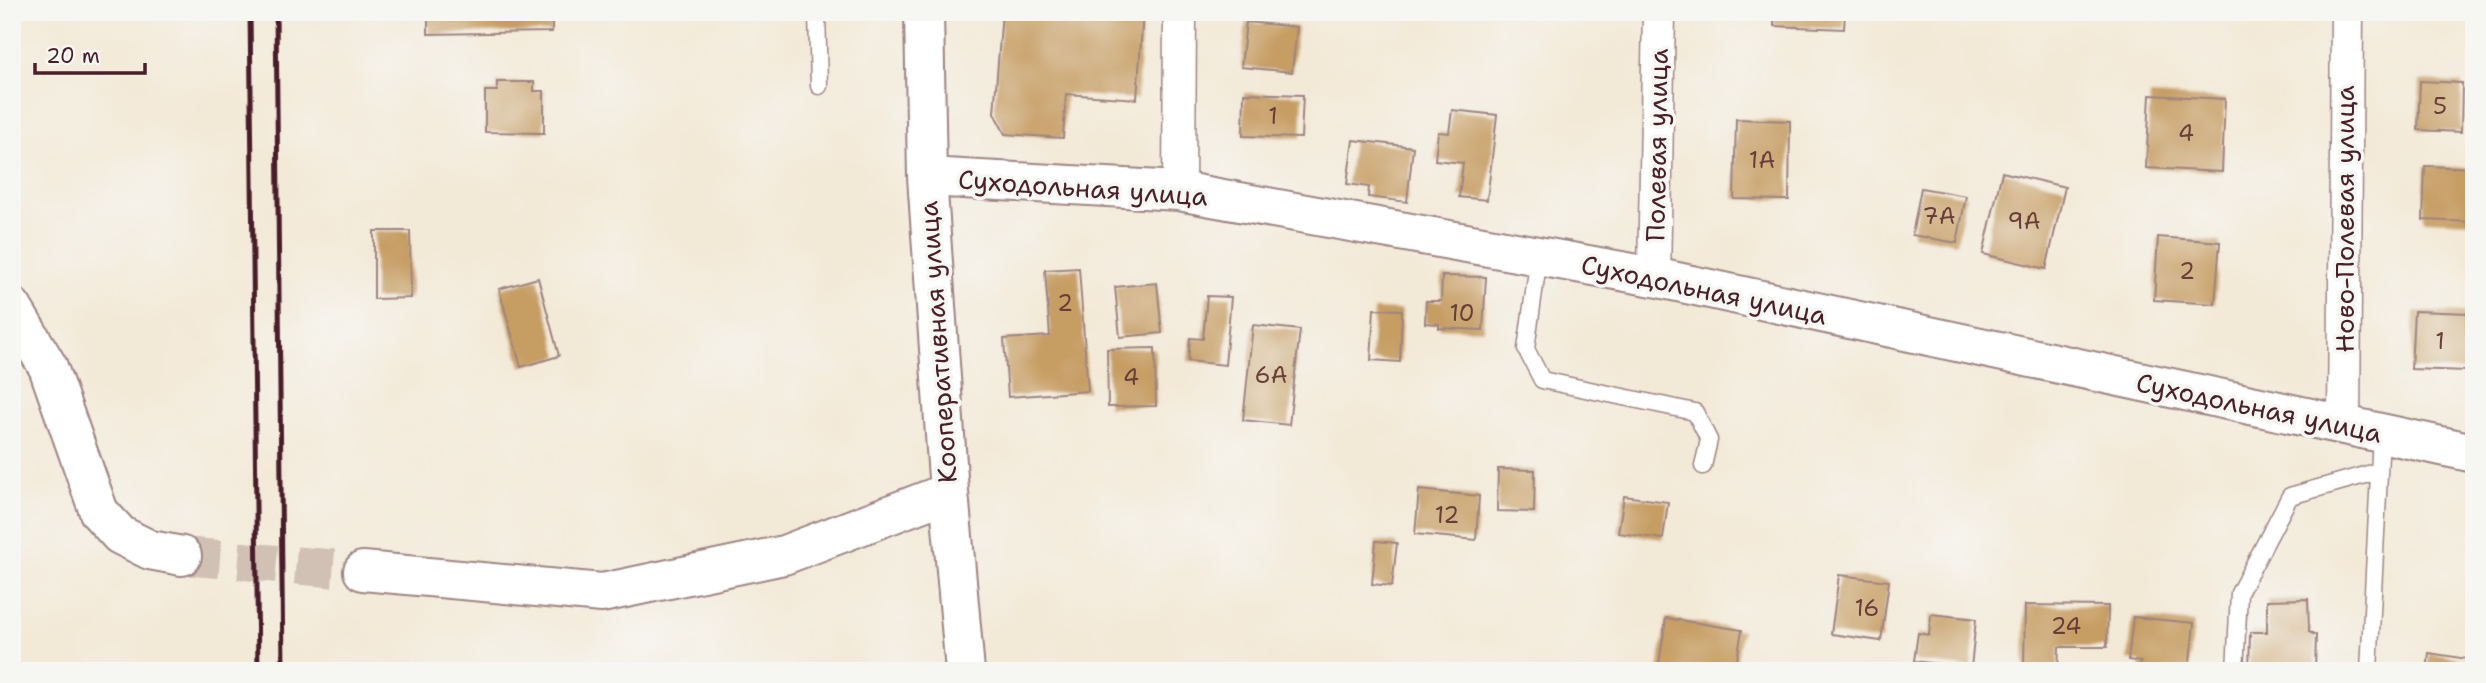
<svg xmlns="http://www.w3.org/2000/svg" width="2486" height="683" viewBox="0 0 2486 683" font-family="'Shantell Sans',sans-serif">
  <rect width="100%" height="100%" fill="#f6f6f2"/>
  <filter id="ink" filterUnits="userSpaceOnUse"><feTurbulence type="fractalNoise" baseFrequency=".0143" numOctaves="2"/><feDisplacementMap in="SourceGraphic" scale="14" xChannelSelector="R" yChannelSelector="G"/><feConvolveMatrix kernelMatrix="1 2 1 2 8 2 1 2 1" color-interpolation-filters="sRGB"/></filter>
  <filter id="wash" filterUnits="userSpaceOnUse"><feTurbulence type="fractalNoise" baseFrequency=".00686" numOctaves="4" result="noise"/><feDisplacementMap in="SourceGraphic" scale="28" xChannelSelector="R" yChannelSelector="G"/><feGaussianBlur stdDeviation="1.57" result="paint"/><feColorMatrix in="noise" values="0 0 0 0 0 0 0 0 0 0 0 0 0 0 0 0 0 1.4 0 .05"/><feComposite in="paint" operator="in"/></filter>
  <g filter="url(#wash)">
    <rect width="100%" height="100%" fill="#f3e9d7"/>
    <g id="blocks">
      <!-- building -->
      <path fill="#c69d63" d="M428 12H552V32L428 34Z
        M1002 12H1143L1137 99 1066 94 1063 138 1005 134 994 113Z
        M1774 12H1845L1844 29 1774 26Z
        M1246 22 1297 27 1292 72 1241 67Z
        M2420 81 2462 83 2461 132 2418 130Z
        M497 82H534V91H544V133L485 132V91H497Z
        M1244 93 1303 95 1301 138 1243 136Z
        M2150 95 2225 99 2222 172 2146 168Z
        M1452 110 1497 115 1487 200 1459 197 1463 163 1435 160 1438 132 1449 133Z
        M1736 119 1790 121 1789 200 1734 199Z
        M1353 140 1413 147 1407 202 1368 197 1369 187 1347 184Z
        M2425 166 2474 168V222L2423 220Z
        M2002 172 2065 187 2046 269 1983 254Z
        M1921 188 1966 196 1957 243 1912 235Z
        M374 231H410L411 298 374 299Z
        M2158 237 2220 242 2215 304 2154 300Z
        M1079 268 1088 391 1008 397 1004 339 1050 336 1045 270Z
        M1442 276 1486 277 1483 330 1439 328V324L1425 323 1426 301H1441Z
        M538 278 559 356 521 367 499 289Z
        M1157 283 1162 333 1120 337 1115 287Z
        M1207 296 1231 297 1225 365 1188 361 1190 338 1203 339Z
        M1374 309 1402 310 1400 362 1371 360Z
        M2414 311 2470 313 2467 371 2411 369Z
        M1253 325 1300 330 1289 425 1243 420Z
        M1155 348 1156 406 1108 407 1107 349Z
        M1498 469 1535 470 1534 512 1497 511Z
        M1419 490 1479 496 1476 540 1415 534Z
        M1624 496 1668 502 1663 539 1618 533Z
        M1376 541 1397 543 1392 586 1372 584Z
        M1839 575 1889 581 1881 641 1831 634Z
        M2308 599 2309 632 2316 635 2315 671H2249L2250 632H2267V600Z
        M2025 605 2108 606 2107 647H2059L2058 671H2024Z
        M1931 614 1976 619 1971 668 1914 661 1918 633 1929 635Z
        M2133 617 2194 623 2189 671H2140L2141 662 2128 660Z
        M1666 618 1742 630 1735 671H1658Z
        M2429 653 2474 660V671H2427Z"/>
    </g>
  </g>
  <g filter="url(#ink)">
    <use href="#blocks" fill-opacity="0" stroke="#9e8481" stroke-width="2"/>
    <g fill="none" stroke-linecap="round" stroke-linejoin="round">
      <!-- secondary-tunnel -->
      <path stroke="#d1c1b5" stroke-width="38" stroke-dasharray="38 19" stroke-linecap="butt" d="M182 556 363 571"/>
      <!-- lane casing -->
      <g stroke="#9e8481" stroke-width="19">
        <path id="lane" d="M817 12 819 86
          M1539 256 1526 349 1542 380 1695 412 1709 440 1703 466
          M2235 671 2239 593 2290 496 2379 471
          M2369 671 2381 435"/>
      </g>
      <!-- street casing -->
      <g stroke="#9e8481" stroke-width="35">
        <path id="street" d="M1179 191 1180 12
          M1654 277 1659 12
          M2344 426 2347 12"/>
      </g>
      <!-- secondary casing -->
      <g stroke="#9e8481" stroke-width="42">
        <path id="secondary" d="M924 12 927 177 949 492 965 671
          M927 177 1179 191 1654 277 2474 453
          M12 307 48 367 99 512 120 535 150 550 182 556
          M363 571 602 593 784 555 949 492"/>
      </g>
      <!-- lane -->
      <use href="#lane" stroke="#fff" stroke-width="16"/>
      <!-- street -->
      <use href="#street" stroke="#fff" stroke-width="32"/>
      <!-- secondary -->
      <use href="#secondary" stroke="#fff" stroke-width="38"/>
      <!-- rail -->
      <path stroke="#4a1f2b" stroke-width="5" d="M250 12 258 671
        M276 12 283 671"/>
    </g>
  </g>
  <g text-anchor="middle" stroke-width="7" stroke-linejoin="round" paint-order="stroke">
    <!-- number labels -->
    <g font-size="23" fill="#693e39">
      <text x="2440" y="114">5</text>
      <text x="1273" y="124">1</text>
      <text x="2186" y="141">4</text>
      <text x="1762" y="168">1А</text>
      <text x="1939" y="224">7А</text>
      <text x="2024" y="229">9А</text>
      <text x="2187" y="279">2</text>
      <text x="1065" y="311">2</text>
      <text x="1462" y="321">10</text>
      <text x="2440" y="349">1</text>
      <text x="1271" y="383">6А</text>
      <text x="1131" y="385">4</text>
      <text x="1447" y="523">12</text>
      <text x="1867" y="616">16</text>
      <text x="2066" y="634">24</text>
    </g>
    <!-- street labels -->
    <g font-size="26" fill="#4a1f2b" stroke="#f6f6f2">
      <text transform="translate(1657 145) rotate(-89)" y="9">Полевая улица</text>
      <text transform="translate(1083 188) rotate(4)" y="9">Суходольная улица</text>
      <text transform="translate(2345 219) rotate(-90)" y="9">Ново-Полевая улица</text>
      <text transform="translate(1704 290) rotate(12)" y="9">Суходольная улица</text>
      <text transform="translate(938 342) rotate(-94)" y="9">Кооперативная улица</text>
      <text transform="translate(2259 408) rotate(12)" y="9">Суходольная улица</text>
    </g>
  </g>
  <!-- margin -->
  <rect width="2486" height="683" fill="none" stroke="#f6f6f2" stroke-width="42"/>
  <!-- scale -->
  <path d="M35 63v10h110v-10" fill="none" stroke="#4a1f2b" stroke-width="3.5"/>
  <text x="46" y="63" font-size="21" fill="#4a1f2b" stroke="#f6f6f2" stroke-width="5" paint-order="stroke">20 m</text>
</svg>
